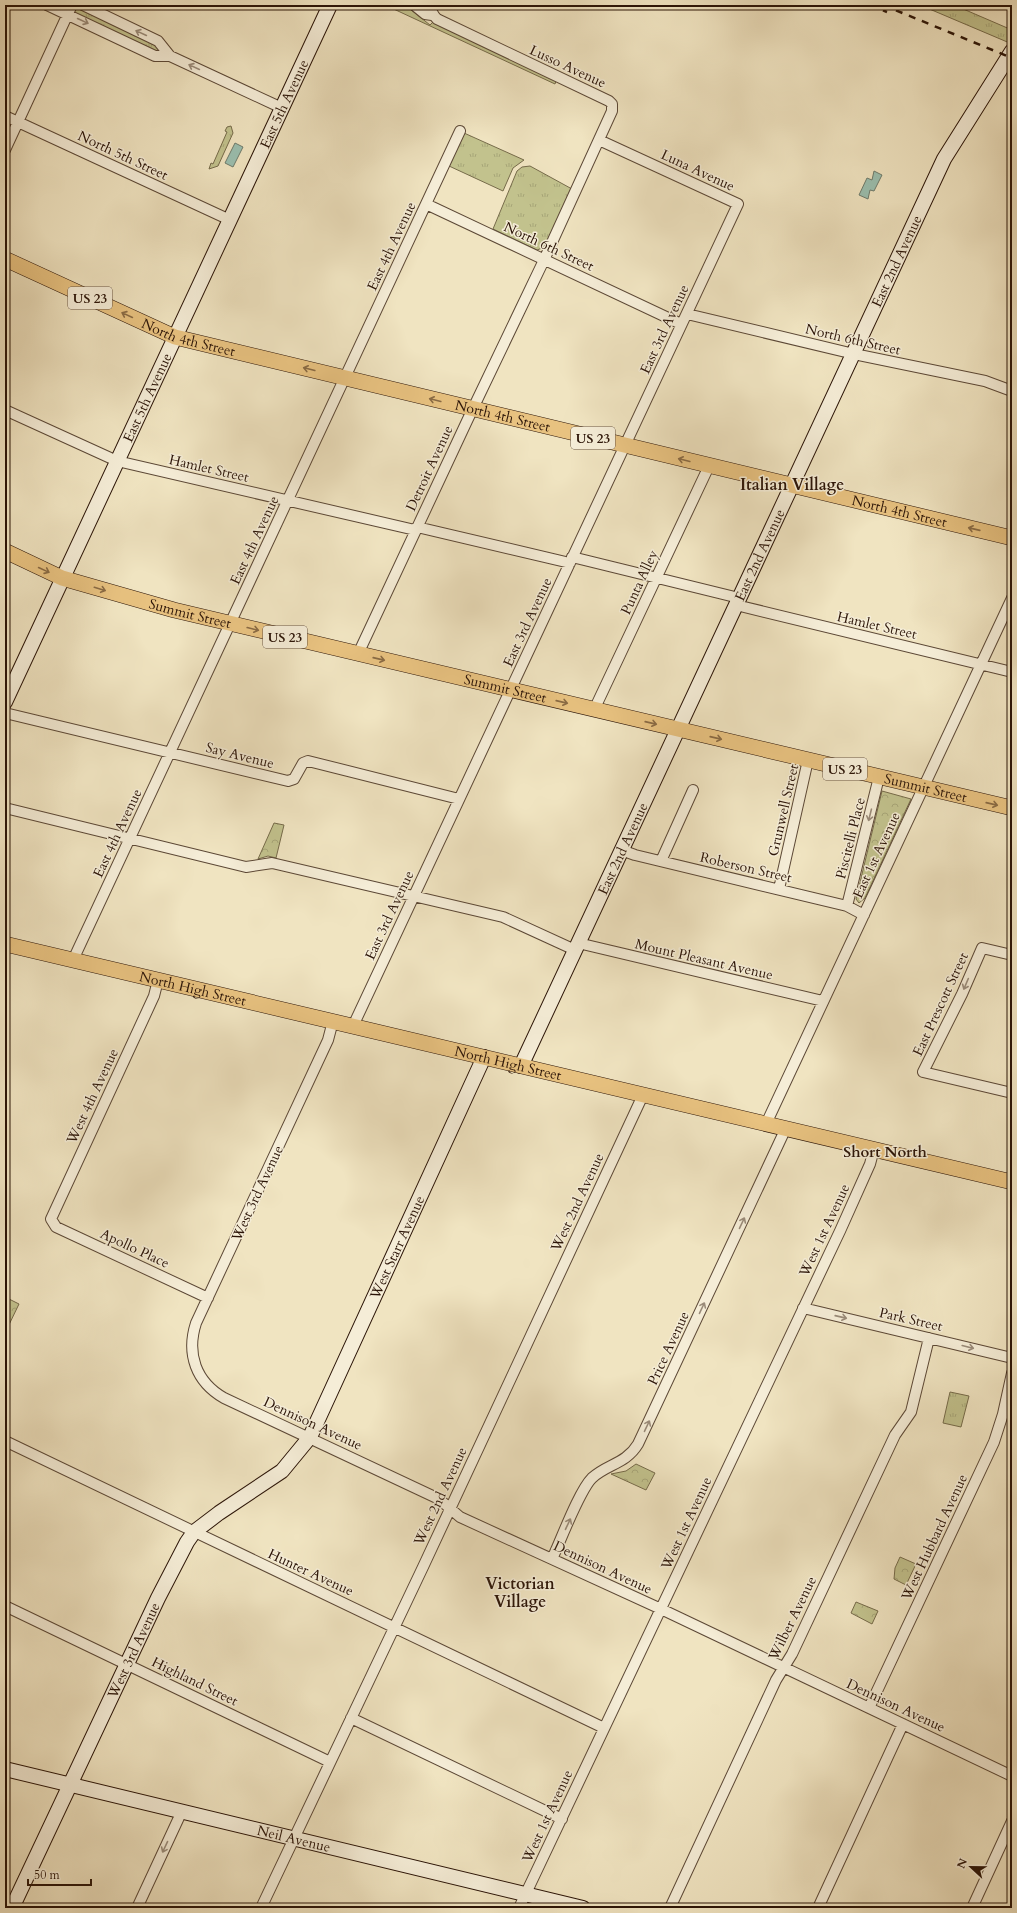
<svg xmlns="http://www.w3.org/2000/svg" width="1017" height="1913" viewBox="0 0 1017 1913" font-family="Cardo,serif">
  <defs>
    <pattern id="grass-tufts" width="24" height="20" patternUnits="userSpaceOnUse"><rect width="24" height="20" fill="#c2c28d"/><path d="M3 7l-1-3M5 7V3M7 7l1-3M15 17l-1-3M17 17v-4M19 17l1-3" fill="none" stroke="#a7a678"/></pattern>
    <pattern id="park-crowns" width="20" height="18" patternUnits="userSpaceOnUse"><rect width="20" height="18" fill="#c2c28d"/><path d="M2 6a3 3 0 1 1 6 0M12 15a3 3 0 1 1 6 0" fill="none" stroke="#a7a678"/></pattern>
  </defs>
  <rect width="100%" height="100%" fill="#f0e4c1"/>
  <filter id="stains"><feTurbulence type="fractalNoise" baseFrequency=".005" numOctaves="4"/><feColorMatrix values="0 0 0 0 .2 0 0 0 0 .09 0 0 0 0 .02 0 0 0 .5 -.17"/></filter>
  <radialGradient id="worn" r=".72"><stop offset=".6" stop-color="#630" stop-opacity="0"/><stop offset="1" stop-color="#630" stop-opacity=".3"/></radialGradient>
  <!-- grass -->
  <path fill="url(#grass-tufts)" stroke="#766b4a" d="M47 5H83L158 41 162 57Z
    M920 5H954L1012 30V44Z
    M231 126 233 133 218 166 209 169 211 163 213 164 227 132 225 131 227 127Z
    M464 133 524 160 513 168 503 191 449 166Z
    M530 166 572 189 545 247 537 250 493 229 517 171 522 167Z
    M950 1392 969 1396 961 1427 943 1423Z"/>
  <!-- park -->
  <path fill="url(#park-crowns)" stroke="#766b4a" d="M882 791 911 799 865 898 859 903 856 899Z
    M274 823 284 825 276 858 268 856 258 859Z
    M5 1297 19 1304 5 1333Z
    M636 1464 655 1473 646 1490 611 1474 626 1471Z
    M900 1557 916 1564 906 1585 894 1579 895 1568Z
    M856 1602 878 1611 872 1624 851 1613Z"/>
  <!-- garden -->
  <path fill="#c2c28d" stroke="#766b4a" d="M385 5H405L430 25 433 22 556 81 555 84Z"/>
  <!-- water -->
  <path fill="#9bbfaf" stroke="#6e7b6c" d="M235 143 243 147 233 167 225 163Z
    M874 171 882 175 874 191 870 190 868 199 859 195 867 178 872 180Z"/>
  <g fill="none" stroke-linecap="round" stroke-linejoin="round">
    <!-- street casing -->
    <g stroke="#5c4836" stroke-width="12">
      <path id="street" d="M47 5 155 56H170L282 108
        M83 5 158 41 170 56
        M414 5 425 14 432 15
        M5 116 230 220
        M5 150 72 5
        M426 204 681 324
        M687 314 854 354 985 381 1012 391
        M5 410 117 461 415 530
        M417 527 570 563
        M572 557 739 598
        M736 605 1012 672
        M358 654 467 421 544 260 612 111V104L609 101 437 19C432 15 432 9 427 5
        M594 710 709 466
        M5 713 288 781 294 779 303 763 308 761 459 799
        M5 808 246 867 272 863 503 917 575 950
        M621 850 635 855 847 906 864 915
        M661 861 693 790
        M779 889 808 760
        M847 906 879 777
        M578 943 823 1001
        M1012 955 982 948 962 994 923 1072 1012 1093
        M73 960 460 131
        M158 980 154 996 51 1219 56 1227 208 1298
        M333 1021 328 1040 196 1323C186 1354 196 1382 224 1398L439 1499 460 1517 661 1609 1012 1776
        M353 1026 738 204 599 140
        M766 1124 1012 598
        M803 1308 1012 1358
        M5 1441 604 1728
        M552 1559C561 1540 579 1491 592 1478 607 1464 626 1464 638 1444L786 1128
        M5 1606 330 1762
        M869 1708 994 1442 1003 1414 1012 1373
        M351 1718 562 1819
        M137 1908 182 1811
        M261 1908 423 1567 643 1095
        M519 1908 840 1231 870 1164 874 1149
        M670 1908 776 1680 792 1654 895 1435 911 1412 929 1338
        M818 1908 903 1724
        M972 1908 1012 1821"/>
    </g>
    <!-- secondary casing -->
    <g stroke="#2b1407" stroke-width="16">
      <g id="secondary">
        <path id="s1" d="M5 702 330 5"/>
        <path id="s2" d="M521 1066 944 159 1012 51"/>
        <path id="s3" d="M5 1769 583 1908"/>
        <path id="s4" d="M12 1908 158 1598 187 1542 194 1532 219 1513 282 1471 310 1437 484 1057"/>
      </g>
    </g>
    <!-- primary casing -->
    <g stroke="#2b1407" stroke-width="16">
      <g id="primary">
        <path id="s5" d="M5 259 175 337 1012 538"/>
        <path id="s6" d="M5 551 62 578 174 610 1012 808"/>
        <path id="s7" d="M5 944 1012 1182"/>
      </g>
    </g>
    <!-- street -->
    <use href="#street" stroke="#f5edd7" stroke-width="10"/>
    <!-- secondary -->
    <use href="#secondary" stroke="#f5edd7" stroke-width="14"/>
    <!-- primary -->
    <use href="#primary" stroke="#e8c280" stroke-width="15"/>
    <!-- rail -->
    <path stroke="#2b1407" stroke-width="2.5" stroke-dasharray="7 7" stroke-linecap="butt" d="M870 5 887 12
      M883 5 1012 58"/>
  </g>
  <!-- one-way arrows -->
  <defs><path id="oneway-shaft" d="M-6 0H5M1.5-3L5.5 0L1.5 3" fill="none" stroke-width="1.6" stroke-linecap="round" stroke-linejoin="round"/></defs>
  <g stroke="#9a8b79">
    <use href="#oneway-shaft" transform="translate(83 21) rotate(25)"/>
    <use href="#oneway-shaft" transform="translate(141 33) rotate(-155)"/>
    <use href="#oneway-shaft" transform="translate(194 67) rotate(-155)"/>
    <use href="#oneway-shaft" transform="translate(870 815) rotate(104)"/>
    <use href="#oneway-shaft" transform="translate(966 984) rotate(113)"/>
    <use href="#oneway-shaft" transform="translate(742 1223) rotate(-65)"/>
    <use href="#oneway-shaft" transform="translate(702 1308) rotate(-65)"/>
    <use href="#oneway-shaft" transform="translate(841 1317) rotate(13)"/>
    <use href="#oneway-shaft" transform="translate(968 1347) rotate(14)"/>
    <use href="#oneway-shaft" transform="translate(647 1426) rotate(-65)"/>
    <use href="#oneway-shaft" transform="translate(568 1524) rotate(-65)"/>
    <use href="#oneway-shaft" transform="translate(165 1847) rotate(115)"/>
  </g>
  <g stroke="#8a6b44">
    <use href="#oneway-shaft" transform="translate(127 315) rotate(-155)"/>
    <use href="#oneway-shaft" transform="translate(309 369) rotate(-166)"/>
    <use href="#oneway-shaft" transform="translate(435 400) rotate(-166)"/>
    <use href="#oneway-shaft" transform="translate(684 460) rotate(-166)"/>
    <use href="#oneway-shaft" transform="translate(974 529) rotate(-167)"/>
    <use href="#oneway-shaft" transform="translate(44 570) rotate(25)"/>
    <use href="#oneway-shaft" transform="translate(100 589) rotate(17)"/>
    <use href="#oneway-shaft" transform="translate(253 629) rotate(14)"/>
    <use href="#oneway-shaft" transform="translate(379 659) rotate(13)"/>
    <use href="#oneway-shaft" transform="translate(562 702) rotate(13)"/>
    <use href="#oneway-shaft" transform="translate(651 723) rotate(13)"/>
    <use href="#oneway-shaft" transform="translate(716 738) rotate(13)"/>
    <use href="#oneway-shaft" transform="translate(992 804) rotate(13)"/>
  </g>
  <g text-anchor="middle" stroke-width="3" stroke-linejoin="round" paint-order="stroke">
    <!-- shield labels -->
    <g fill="#f5edd7" stroke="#685545" stroke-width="1">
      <rect x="68" y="287" width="44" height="22" rx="3"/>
      <rect x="571" y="427" width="44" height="22" rx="3"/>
      <rect x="263" y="626" width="44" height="22" rx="3"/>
      <rect x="823" y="758" width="44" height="22" rx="3"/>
    </g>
    <g font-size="13" font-weight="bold" fill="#2b1407">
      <text x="90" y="303">US 23</text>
      <text x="593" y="443">US 23</text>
      <text x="285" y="642">US 23</text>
      <text x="845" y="774">US 23</text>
    </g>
    <!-- street labels -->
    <g font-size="14" fill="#2b1407" stroke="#f5edd7">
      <text transform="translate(568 66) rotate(25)" y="5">Lusso Avenue</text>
      <text dy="5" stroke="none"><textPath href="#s1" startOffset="660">East 5th Avenue</textPath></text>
      <text transform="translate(123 155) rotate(25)" y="5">North 5th Street</text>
      <text transform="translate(698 170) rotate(25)" y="5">Luna Avenue</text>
      <text transform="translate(391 246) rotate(-65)" y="5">East 4th Avenue</text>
      <text transform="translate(549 246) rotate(25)" y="5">North 6th Street</text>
      <text dy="5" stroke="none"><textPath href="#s2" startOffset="888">East 2nd Avenue</textPath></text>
      <text transform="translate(664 329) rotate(-65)" y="5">East 3rd Avenue</text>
      <text dy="5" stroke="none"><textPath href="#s5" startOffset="200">North 4th Street</textPath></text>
      <text transform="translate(853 339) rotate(13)" y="5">North 6th Street</text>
      <text dy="5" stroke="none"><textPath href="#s1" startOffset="336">East 5th Avenue</textPath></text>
      <text dy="5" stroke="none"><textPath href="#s5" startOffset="524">North 4th Street</textPath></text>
      <text transform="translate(209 468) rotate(13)" y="5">Hamlet Street</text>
      <text transform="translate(429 468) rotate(-65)" y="5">Detroit Avenue</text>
      <text dy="5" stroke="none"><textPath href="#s5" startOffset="932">North 4th Street</textPath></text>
      <text transform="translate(254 540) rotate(-65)" y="5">East 4th Avenue</text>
      <text dy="5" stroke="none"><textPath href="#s2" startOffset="564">East 2nd Avenue</textPath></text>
      <text transform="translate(639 582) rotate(-65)" y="5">Punta Alley</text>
      <text dy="5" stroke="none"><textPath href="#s6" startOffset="196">Summit Street</textPath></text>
      <text transform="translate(527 622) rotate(-65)" y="5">East 3rd Avenue</text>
      <text transform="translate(877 625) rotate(13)" y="5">Hamlet Street</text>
      <text dy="5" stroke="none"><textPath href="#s6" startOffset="520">Summit Street</textPath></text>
      <text transform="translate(240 755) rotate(14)" y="5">Say Avenue</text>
      <text dy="5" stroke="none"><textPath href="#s6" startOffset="952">Summit Street</textPath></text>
      <text transform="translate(783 810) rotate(-77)" y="5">Grunwell Street</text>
      <text transform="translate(117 833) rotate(-65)" y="5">East 4th Avenue</text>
      <text transform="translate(850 838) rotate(-76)" y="5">Piscitelli Place</text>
      <text dy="5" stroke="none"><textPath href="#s2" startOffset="240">East 2nd Avenue</textPath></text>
      <text transform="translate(876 855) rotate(-65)" y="5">East 1st Avenue</text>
      <text transform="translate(746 867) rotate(13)" y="5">Roberson Street</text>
      <text transform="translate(389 915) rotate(-65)" y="5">East 3rd Avenue</text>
      <text transform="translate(704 959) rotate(13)" y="5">Mount Pleasant Avenue</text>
      <text dy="5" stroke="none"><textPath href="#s7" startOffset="193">North High Street</textPath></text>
      <text transform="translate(940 1004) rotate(-65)" y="5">East Prescott Street</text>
      <text dy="5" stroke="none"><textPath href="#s7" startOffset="517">North High Street</textPath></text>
      <text transform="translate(92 1096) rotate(-65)" y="5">West 4th Avenue</text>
      <text transform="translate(257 1193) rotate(-65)" y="5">West 3rd Avenue</text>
      <text transform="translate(577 1202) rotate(-65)" y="5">West 2nd Avenue</text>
      <text transform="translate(824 1230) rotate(-65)" y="5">West 1st Avenue</text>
      <text dy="5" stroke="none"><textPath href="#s4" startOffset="778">West Starr Avenue</textPath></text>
      <text transform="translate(135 1248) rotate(25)" y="5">Apollo Place</text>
      <text transform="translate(911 1319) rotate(13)" y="5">Park Street</text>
      <text transform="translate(668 1348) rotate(-65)" y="5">Price Avenue</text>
      <text transform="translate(313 1423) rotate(25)" y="5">Dennison Avenue</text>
      <text transform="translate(440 1496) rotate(-65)" y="5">West 2nd Avenue</text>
      <text transform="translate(686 1523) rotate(-65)" y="5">West 1st Avenue</text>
      <text transform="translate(934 1537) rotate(-65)" y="5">West Hubbard Avenue</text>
      <text transform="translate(603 1567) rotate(25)" y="5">Dennison Avenue</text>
      <text transform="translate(311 1572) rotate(25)" y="5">Hunter Avenue</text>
      <text transform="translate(792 1618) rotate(-64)" y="5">Wilber Avenue</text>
      <text dy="5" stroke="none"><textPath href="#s4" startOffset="285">West 3rd Avenue</textPath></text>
      <text transform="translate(195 1681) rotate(26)" y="5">Highland Street</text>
      <text transform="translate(896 1705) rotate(25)" y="5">Dennison Avenue</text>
      <text transform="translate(547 1816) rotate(-65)" y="5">West 1st Avenue</text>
      <text dy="5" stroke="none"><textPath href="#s3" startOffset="297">Neil Avenue</textPath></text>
    </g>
    <!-- neighbourhood labels -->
    <g font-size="15" font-weight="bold" fill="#2b1407" stroke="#f5edd7">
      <text x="885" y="1157">Short North</text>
    </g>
    <!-- quarter labels -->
    <g font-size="16" font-weight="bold" fill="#2b1407" stroke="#f5edd7">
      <text x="792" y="490">Italian Village</text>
      <text x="520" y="1589">Victorian<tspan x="520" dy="18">Village</tspan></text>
    </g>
  </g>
  <!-- margin -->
  <rect width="1017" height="1913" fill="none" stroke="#f0e4c1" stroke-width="20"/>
  <rect x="6" y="6" width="1005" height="1901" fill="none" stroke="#2b1407" stroke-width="2"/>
  <rect x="10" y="10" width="997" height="1893" fill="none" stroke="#2b1407"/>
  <!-- north arrow -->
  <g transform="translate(971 1867) rotate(292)" stroke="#f5edd7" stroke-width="3" paint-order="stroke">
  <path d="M0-3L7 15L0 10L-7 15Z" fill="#2b1407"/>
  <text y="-6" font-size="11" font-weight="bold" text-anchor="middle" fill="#2b1407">N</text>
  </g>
  <!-- scale -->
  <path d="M28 1879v6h63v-6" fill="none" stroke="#2b1407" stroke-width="2"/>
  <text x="34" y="1879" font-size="12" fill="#2b1407" stroke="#f5edd7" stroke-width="3" paint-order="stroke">50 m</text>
  <rect width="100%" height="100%" filter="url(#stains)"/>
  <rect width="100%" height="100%" fill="url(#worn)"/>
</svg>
